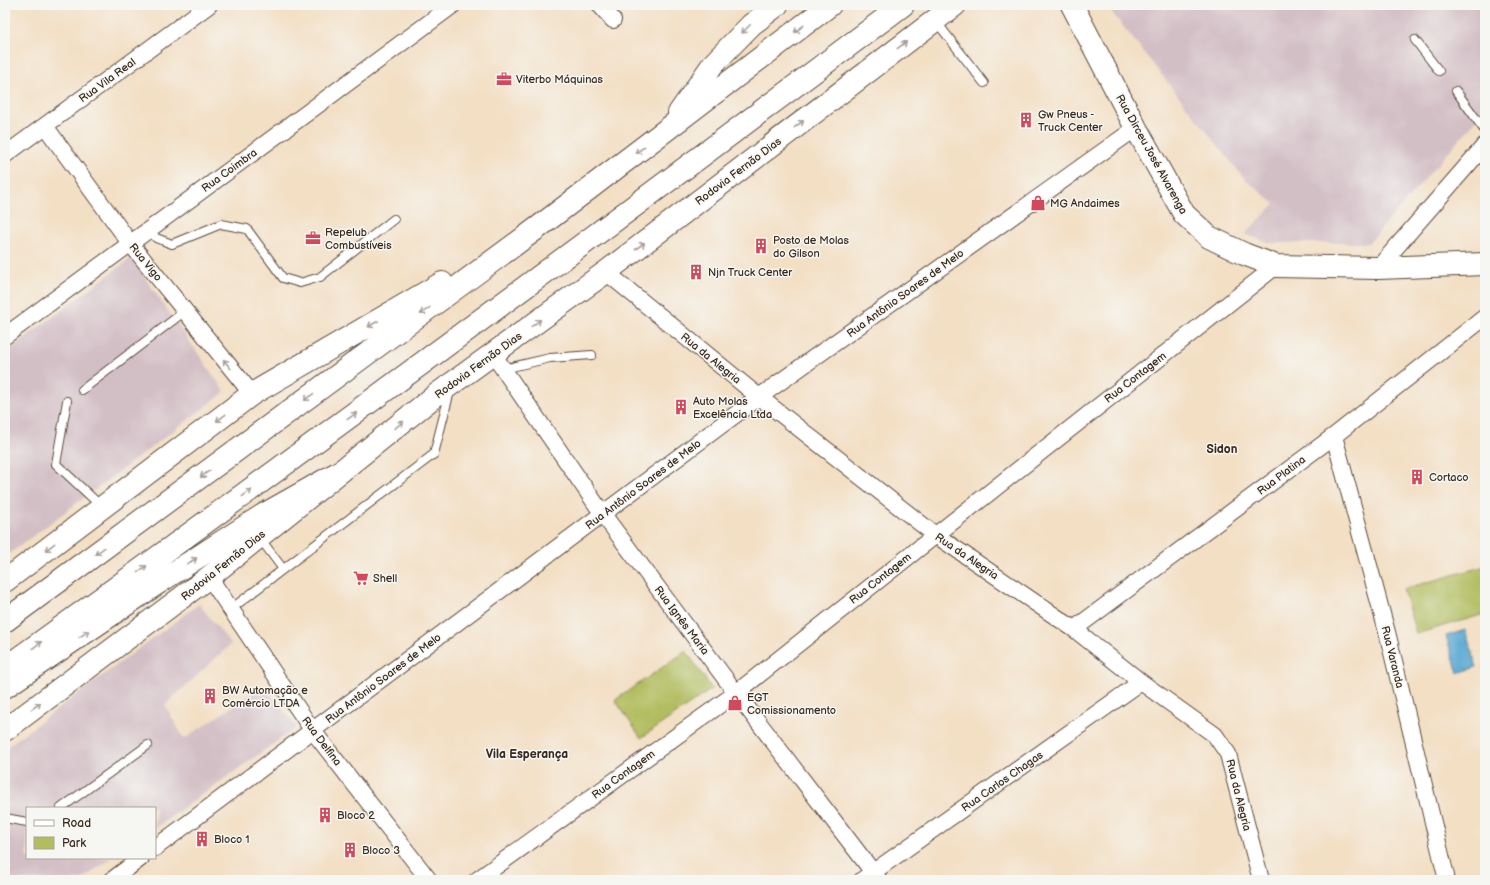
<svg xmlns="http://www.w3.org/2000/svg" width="1490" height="885" viewBox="0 0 1490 885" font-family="'Balsamiq Sans',sans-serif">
  <rect width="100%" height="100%" fill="#f6f6f2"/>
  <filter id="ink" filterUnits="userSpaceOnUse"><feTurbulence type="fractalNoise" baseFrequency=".025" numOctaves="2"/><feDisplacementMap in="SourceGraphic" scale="8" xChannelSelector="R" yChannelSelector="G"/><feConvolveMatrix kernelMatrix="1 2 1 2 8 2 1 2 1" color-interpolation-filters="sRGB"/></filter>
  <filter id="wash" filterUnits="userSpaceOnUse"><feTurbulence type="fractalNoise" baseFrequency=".012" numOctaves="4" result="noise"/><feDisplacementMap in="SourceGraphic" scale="16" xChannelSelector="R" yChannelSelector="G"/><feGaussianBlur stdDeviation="0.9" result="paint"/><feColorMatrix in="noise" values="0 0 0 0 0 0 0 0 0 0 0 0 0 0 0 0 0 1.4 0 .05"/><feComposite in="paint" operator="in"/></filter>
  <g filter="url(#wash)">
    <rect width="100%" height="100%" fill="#f3dfc4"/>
    <!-- industrial -->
    <path fill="#d2bec5" d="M1106 5H1485V110L1369 243H1269L1245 234 1275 204 1244 178Z
      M131 258 225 392 5 557V353Z
      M199 604 231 644 165 705 184 739 264 686 297 727 155 828V808H27V858H112L81 880H11L5 871V748Z"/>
    <!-- green -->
    <path fill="#b1bd5e" stroke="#76743e" d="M1485 566V614L1416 634 1403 589Z
      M686 651 712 689 641 738 615 700Z"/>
    <!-- water -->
    <path fill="#58a8d2" stroke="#4a6978" d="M1465 630 1477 667 1458 673 1446 636Z"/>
  </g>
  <g filter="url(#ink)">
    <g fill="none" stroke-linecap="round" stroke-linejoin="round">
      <!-- lane casing -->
      <g stroke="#574537" stroke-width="10">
        <path id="lane" d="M935 20 984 83
          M1415 40 1439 71
          M1456 91 1485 131
          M149 229 156 238 172 244 221 224 247 229 283 278 300 283 320 277 394 219
          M503 369 550 358 592 355
          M82 390 185 311
          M67 401 56 464 102 507
          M259 537 283 569
          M231 609 434 454 450 391
          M61 808 148 745
          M5 818 27 822"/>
      </g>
      <!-- street casing -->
      <g stroke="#574537" stroke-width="18">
        <path id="street" d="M600 5 613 20
          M45 126 130 243 252 394
          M5 155 209 5
          M1378 268 1485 145
          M606 272 759 397 934 534 1074 629 1141 682 1215 735 1228 754 1261 880
          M5 336 453 5
          M493 354 602 513 736 693 879 880
          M1334 436 1387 632 1446 876 1445 880
          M209 577 313 731 429 880
          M1074 629 1334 436 1485 317
          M155 848 759 397 1136 128
          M112 880 141 858
          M477 880 736 693 1276 266
          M862 880 1141 682"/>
      </g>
      <!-- secondary casing -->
      <g stroke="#574537" stroke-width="24">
        <path id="secondary" d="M1072 5 1136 128 1184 214 1209 237 1244 254 1276 266 1378 268 1485 264
          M5 581 252 394
          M5 730 209 577 436 395 606 272 955 5"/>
      </g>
      <!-- highway casing -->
      <g stroke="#574537" stroke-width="24">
        <path id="highway" d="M679 113 713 64 751 25 777 5
          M252 394 442 283
          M5 621 540 226 830 5
          M5 668C307 450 606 228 903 5
          M5 687 158 583 263 515 341 471"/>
      </g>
      <!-- lane -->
      <use href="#lane" stroke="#fff" stroke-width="8"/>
      <!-- street -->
      <use href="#street" stroke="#fff" stroke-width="16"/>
      <!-- secondary -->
      <use href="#secondary" stroke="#fff" stroke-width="22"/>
      <!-- highway -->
      <use href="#highway" stroke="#fff" stroke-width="22"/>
    </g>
    <!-- one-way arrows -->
    <defs><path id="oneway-shaft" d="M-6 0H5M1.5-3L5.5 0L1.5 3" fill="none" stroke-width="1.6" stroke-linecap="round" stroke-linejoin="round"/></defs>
    <g stroke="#a79f9a">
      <use href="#oneway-shaft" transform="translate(746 29) rotate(135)"/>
      <use href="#oneway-shaft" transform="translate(799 29) rotate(143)"/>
      <use href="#oneway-shaft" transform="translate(902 45) rotate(-37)"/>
      <use href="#oneway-shaft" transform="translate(799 124) rotate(-37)"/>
      <use href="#oneway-shaft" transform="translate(640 150) rotate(143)"/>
      <use href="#oneway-shaft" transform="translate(640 246) rotate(-37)"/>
      <use href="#oneway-shaft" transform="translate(425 311) rotate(144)"/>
      <use href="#oneway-shaft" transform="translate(536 323) rotate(-36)"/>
      <use href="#oneway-shaft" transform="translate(373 324) rotate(150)"/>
      <use href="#oneway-shaft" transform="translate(227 364) rotate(-129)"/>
      <use href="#oneway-shaft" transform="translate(309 397) rotate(144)"/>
      <use href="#oneway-shaft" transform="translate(352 416) rotate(-36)"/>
      <use href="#oneway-shaft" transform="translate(221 418) rotate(143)"/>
      <use href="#oneway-shaft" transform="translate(399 425) rotate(-38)"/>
      <use href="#oneway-shaft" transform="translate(205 474) rotate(144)"/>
      <use href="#oneway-shaft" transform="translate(247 493) rotate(-36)"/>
      <use href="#oneway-shaft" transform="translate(50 547) rotate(143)"/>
      <use href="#oneway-shaft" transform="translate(100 551) rotate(144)"/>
      <use href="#oneway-shaft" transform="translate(192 561) rotate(-33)"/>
      <use href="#oneway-shaft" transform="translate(142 569) rotate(-36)"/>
      <use href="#oneway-shaft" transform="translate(84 634) rotate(-34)"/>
      <use href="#oneway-shaft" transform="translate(37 645) rotate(-36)"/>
      <use href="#oneway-shaft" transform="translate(36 706) rotate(-37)"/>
    </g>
  </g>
  <!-- icons -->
  <defs>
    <g id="office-bare" transform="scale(1.2)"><path d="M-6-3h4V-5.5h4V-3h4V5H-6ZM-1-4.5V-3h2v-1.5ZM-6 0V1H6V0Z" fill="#d1495b" stroke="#f6f6f2" stroke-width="2.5" paint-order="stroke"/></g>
    <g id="building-bare" transform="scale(1.2)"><path d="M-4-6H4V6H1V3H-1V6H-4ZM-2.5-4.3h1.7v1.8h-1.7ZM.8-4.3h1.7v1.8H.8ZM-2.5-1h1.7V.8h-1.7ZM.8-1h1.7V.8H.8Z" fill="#d1495b" stroke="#f6f6f2" stroke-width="2.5" paint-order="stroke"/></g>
    <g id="shop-bare" transform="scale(1.2)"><path d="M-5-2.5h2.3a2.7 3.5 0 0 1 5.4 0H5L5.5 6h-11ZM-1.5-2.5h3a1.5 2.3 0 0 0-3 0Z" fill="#d1495b" stroke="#f6f6f2" stroke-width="2.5" paint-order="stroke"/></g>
    <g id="supermarket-bare" transform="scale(1.2)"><path d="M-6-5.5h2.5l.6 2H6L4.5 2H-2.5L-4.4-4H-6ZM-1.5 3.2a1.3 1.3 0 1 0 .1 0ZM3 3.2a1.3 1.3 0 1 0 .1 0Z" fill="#d1495b" stroke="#f6f6f2" stroke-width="2.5" paint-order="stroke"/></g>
  </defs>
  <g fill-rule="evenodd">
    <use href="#office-bare" x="504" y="79"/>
    <use href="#building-bare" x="1026" y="120"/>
    <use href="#shop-bare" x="1038" y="203"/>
    <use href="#office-bare" x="313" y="238"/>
    <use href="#building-bare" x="761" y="246"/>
    <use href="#building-bare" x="696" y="272"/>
    <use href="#building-bare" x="681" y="407"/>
    <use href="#building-bare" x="1417" y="477"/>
    <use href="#supermarket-bare" x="361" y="578"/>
    <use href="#building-bare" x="210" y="696"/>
    <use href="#shop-bare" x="735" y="703"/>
    <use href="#building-bare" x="325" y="815"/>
    <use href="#building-bare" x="202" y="839"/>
    <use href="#building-bare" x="350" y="850"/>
  </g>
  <g text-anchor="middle" stroke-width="3" stroke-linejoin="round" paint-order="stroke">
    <!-- poi labels -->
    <g font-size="11" fill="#3b2a1e" stroke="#f6f6f2" text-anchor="start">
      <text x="516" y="83">Viterbo Máquinas</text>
      <text x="1038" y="118">Gw Pneus -<tspan x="1038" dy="13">Truck Center</tspan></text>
      <text x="1050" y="207">MG Andaimes</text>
      <text x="325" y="236">Repelub<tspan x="325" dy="13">Combustíveis</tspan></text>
      <text x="773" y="244">Posto de Molas<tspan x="773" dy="13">do Gilson</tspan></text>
      <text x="708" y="276">Njn Truck Center</text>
      <text x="693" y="405">Auto Molas<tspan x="693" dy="13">Excelência Ltda</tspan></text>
      <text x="1429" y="481">Cortaco</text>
      <text x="373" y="582">Shell</text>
      <text x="222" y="694">BW Automação e<tspan x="222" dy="13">Comércio LTDA</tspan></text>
      <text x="747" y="701">EGT<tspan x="747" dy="13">Comissionamento</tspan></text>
      <text x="337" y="819">Bloco 2</text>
      <text x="214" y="843">Bloco 1</text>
      <text x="362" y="854">Bloco 3</text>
    </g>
    <!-- street labels -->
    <g font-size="11" fill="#3b2a1e" stroke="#f6f6f2">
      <text transform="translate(107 80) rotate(-36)" y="4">Rua Vila Real</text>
      <text transform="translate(1152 154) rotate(61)" y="4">Rua Dirceu José Alvarenga</text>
      <text transform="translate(229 170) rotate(-36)" y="4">Rua Coimbra</text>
      <text transform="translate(738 171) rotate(-37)" y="4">Rodovia Fernão Dias</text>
      <text transform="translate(146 262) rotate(51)" y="4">Rua Vigo</text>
      <text transform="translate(905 293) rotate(-36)" y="4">Rua Antônio Soares de Melo</text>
      <text transform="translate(711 358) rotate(39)" y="4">Rua da Alegria</text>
      <text transform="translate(478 365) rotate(-36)" y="4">Rodovia Fernão Dias</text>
      <text transform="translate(1135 377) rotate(-38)" y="4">Rua Contagem</text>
      <text transform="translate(1281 475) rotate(-37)" y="4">Rua Platina</text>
      <text transform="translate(643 484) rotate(-37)" y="4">Rua Antônio Soares de Melo</text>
      <text transform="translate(967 556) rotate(34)" y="4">Rua da Alegria</text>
      <text transform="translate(223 565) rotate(-39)" y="4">Rodovia Fernão Dias</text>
      <text transform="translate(880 578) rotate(-38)" y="4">Rua Contagem</text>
      <text transform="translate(682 620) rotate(53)" y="4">Rua Ignês Maria</text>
      <text transform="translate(1393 657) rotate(76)" y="4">Rua Varanda</text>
      <text transform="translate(383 678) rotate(-37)" y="4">Rua Antônio Soares de Melo</text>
      <text transform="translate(322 741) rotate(53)" y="4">Rua Delfina</text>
      <text transform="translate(623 774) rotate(-36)" y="4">Rua Contagem</text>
      <text transform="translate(1002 781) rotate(-35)" y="4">Rua Carlos Chagas</text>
      <text transform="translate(1239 795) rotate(76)" y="4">Rua da Alegria</text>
    </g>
    <!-- neighbourhood labels -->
    <g font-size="12" font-weight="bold" fill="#3b2a1e" stroke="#f6f6f2">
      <text x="1222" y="453">Sidon</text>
      <text x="527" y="758">Vila Esperança</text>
    </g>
  </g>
  <!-- margin -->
  <rect width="1490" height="885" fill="none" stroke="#f6f6f2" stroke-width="20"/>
  <!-- legend -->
  <rect x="26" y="807" width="130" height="52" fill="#f6f6f2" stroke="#aba49d"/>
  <rect x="34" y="820" width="20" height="6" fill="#ffffff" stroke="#aba49d"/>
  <text x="62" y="827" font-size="12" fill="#3b2a1e">Road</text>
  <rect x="34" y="837" width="20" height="12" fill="#b1bd5e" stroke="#aba49d"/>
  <text x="62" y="847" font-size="12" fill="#3b2a1e">Park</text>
</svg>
